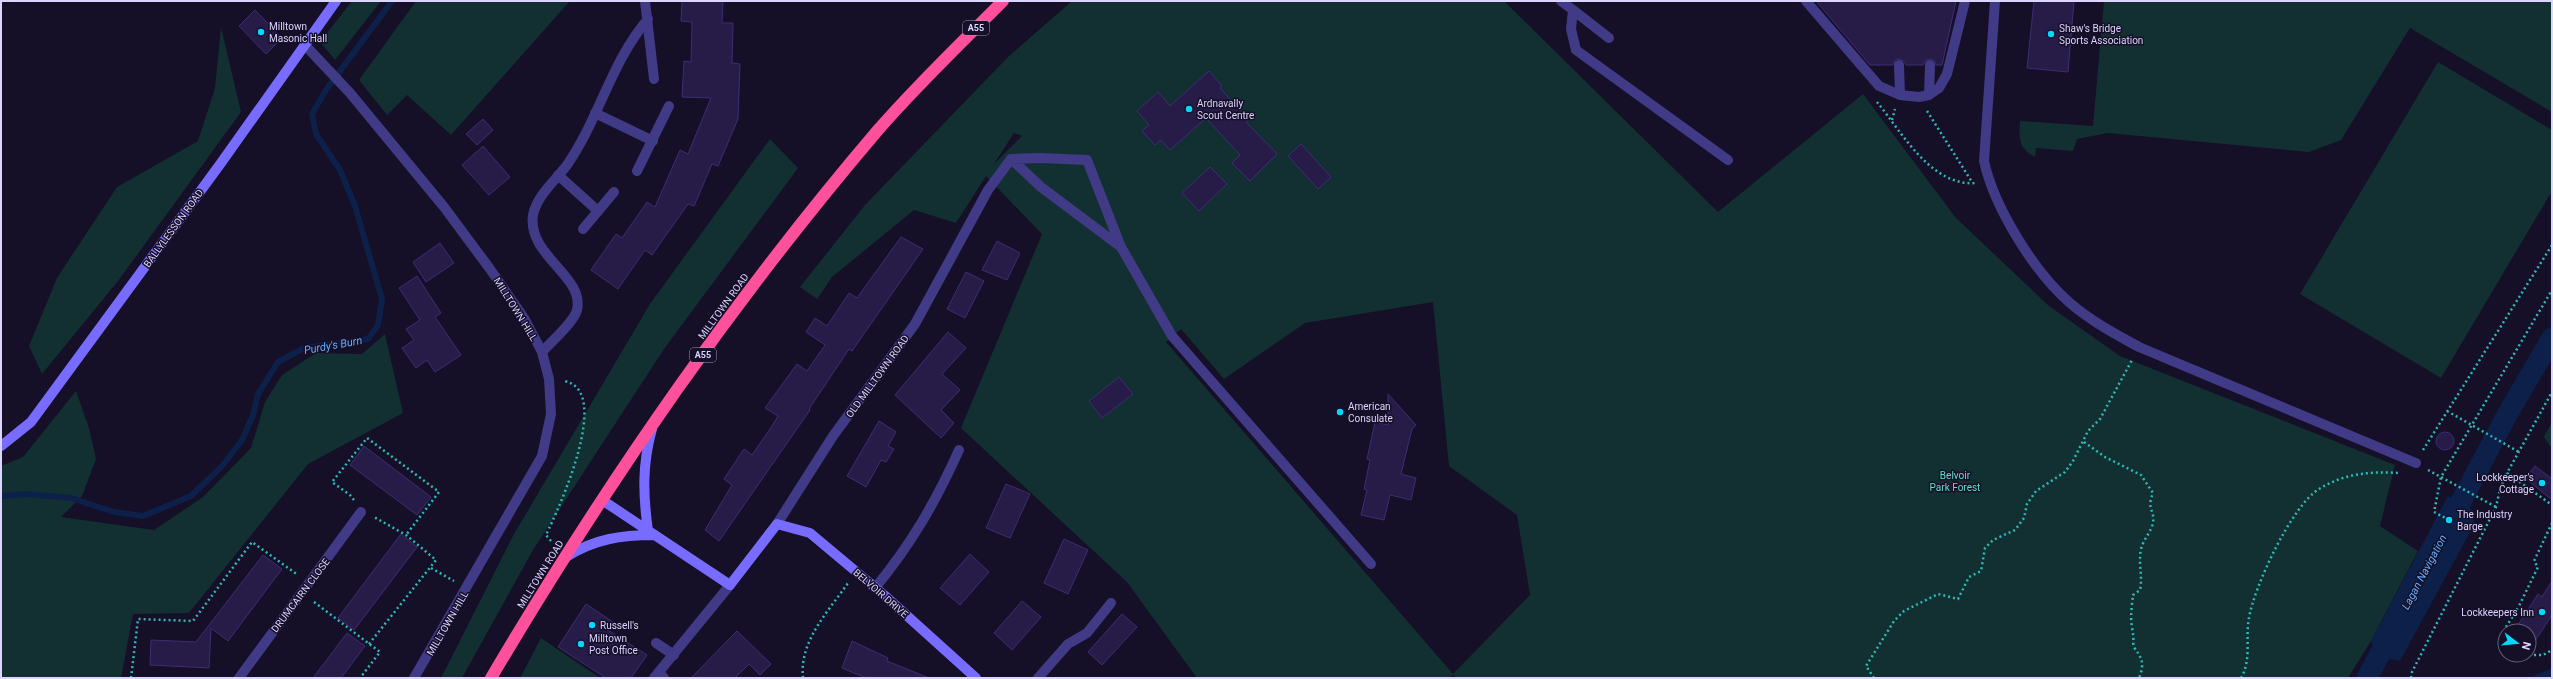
<svg xmlns="http://www.w3.org/2000/svg" width="2553" height="679" viewBox="0 0 2553 679" font-family="Roboto,sans-serif">
  <rect width="100%" height="100%" fill="#150f27"/>
  <!-- green -->
  <path fill="#123031" fill-rule="evenodd" d="M352 1H381L335 60 320 42Z
    M416 1H570L451 135 407 95 387 115 359 80Z
    M1072 1H1504L1718 212 1863 94 1956 218 2049 306 2120 356 2395 465 2380 526 2418 551 2371 641 2348 678H1456L1453 675 1450 678H1197L1127 582 961 428 1042 234 986 176 956 223 914 210 832 277 817 299 800 287 865 205 1008 57ZM1014 133 1022 136 994 164ZM1433 302 1449 466 1517 515 1530 595 1453 674 1166 342 1181 329 1224 379 1305 323Z
    M2104 1H2552V112L2410 28 2341 140 2309 152 2108 133 2077 139 2073 151 2036 148 2035 157C2018 148 2019 138 2020 121L2093 126Z
    M221 27 241 112 118 281 42 374 29 346 57 278 117 187 198 141 215 88Z
    M2438 62 2552 130V191L2441 378 2300 294Z
    M770 139 798 168 664 349 533 550 462 678H441L514 534 650 304Z
    M385 334 403 413 308 464 189 613 133 614 121 678H1V466L23 457 76 391 89 428 96 459 82 496 61 517 154 530 203 497 251 448 265 402 282 375 316 353 362 354Z
    M2552 422V449L2544 437Z
    M541 638 600 678H520Z"/>
  <!-- water -->
  <path fill="#0c2049" d="M2448 496 2474 511V525L2400 661 2378 657 2371 641Z
    M2552 668V678H2529Z"/>
  <g fill="none" stroke-linecap="round" stroke-linejoin="round">
    <!-- stream -->
    <path stroke="#0c2049" stroke-width="6" d="M1 496 27 494 71 498 114 512 143 516 191 496 223 465 242 440 253 415 258 394 278 362 304 348 368 339 378 325 382 299 355 206 340 170 316 134 312 114 326 90 392 1"/>
    <!-- canal -->
    <path stroke="#0c2049" stroke-width="21" d="M2447 528 2508 413 2552 338
      M2367 678 2392 631"/>
  </g>
  <!-- building -->
  <path fill="#271b48" stroke="#3f2d74" d="M682 1H723L722 23H733L732 63 740 64 738 119 718 166 712 164 694 206 688 204 652 255 645 250 618 289 591 270 616 234 622 238 647 202 655 207 680 150 688 154 711 98 682 97 684 61 691 62 692 22 681 21Z
    M1816 1H1956L1942 65H1936L1934 60 1930 59 1925 61 1923 65H1906L1904 61 1899 59 1895 60 1893 65H1870Z
    M2034 1H2074L2068 72 2027 68Z
    M255 10 282 38 266 54 239 26Z
    M1209 71 1222 86 1220 88 1248 120 1246 122 1277 154 1250 181 1232 163 1240 155 1206 118 1170 150 1161 140 1155 145 1142 131 1149 125 1137 111 1158 92 1170 106Z
    M483 119 493 130 477 145 466 134Z
    M1301 144 1331 177 1318 189 1288 156Z
    M483 146 510 177 489 195 462 165Z
    M1210 167 1227 184 1199 211 1182 193Z
    M901 237 923 249 852 351 849 349 809 409 810 410 719 541 705 530 732 485 724 479 744 449 752 455 772 426 778 416 765 408 797 364 807 371 825 345 806 332 815 318 827 326 849 293 857 298Z
    M997 241 1020 253 1007 280 982 270Z
    M440 243 454 263 426 282 413 262Z
    M966 272 984 281 965 318 947 309Z
    M417 276 441 313 435 317 461 355 435 372 427 360 416 368 402 348 414 340 406 329 420 320 399 288Z
    M948 332 966 348 942 374 960 390 941 410 954 423 941 438 895 395Z
    M1119 377 1133 394 1102 418 1089 401Z
    M1388 394 1416 425 1412 429 1401 474 1416 478 1411 500 1390 495 1384 520 1361 515 1367 490 1364 489 1370 460 1367 459 1375 422 1388 425Z
    M879 421 896 432 888 446 894 449 886 462 881 460 866 487 847 476Z
    M2436 441a9 9 0 1 1 18 0a9 9 0 1 1-18 0Z
    M364 446 431 497 417 515 350 465Z
    M2535 466 2552 479V500L2525 478Z
    M1006 484 1030 494 1010 538 986 528Z
    M401 534 417 547 354 630 338 618Z
    M1064 539 1088 550 1068 594 1044 583Z
    M970 554 989 572 960 605 940 588Z
    M263 555 282 569 228 641 211 628 209 668 150 665 151 640 196 642Z
    M2552 581V615L2529 650V631H2514L2538 594 2542 597Z
    M1022 601 1041 617 1012 650 994 633Z
    M586 604 613 622 608 630 647 655 631 678H606L558 647Z
    M1122 614 1137 627 1102 665 1088 652Z
    M737 631 771 664 760 675 749 664 735 678H691Z
    M347 633 365 646 341 678H313Z
    M852 641 888 658 887 661 929 678H866L842 668Z"/>
  <g fill="none" stroke-linecap="round" stroke-linejoin="round">
    <!-- path -->
    <path stroke="#2fb9b8" stroke-width="2.5" stroke-dasharray="2 3" stroke-linecap="butt" d="M1877 102C1901 131 1931 187 1976 183
      M1927 111 1972 182
      M1892 120 1895 109
      M2447 411 2519 452
      M2084 442 2105 457 2141 475 2153 493C2146 510 2155 509 2153 523 2151 532 2143 540 2141 549 2138 563 2143 576 2140 590L2133 595C2132 605 2130 617 2132 627 2133 634 2134 638 2133 646 2142 658 2145 663 2139 678
      M2423 450 2552 245
      M2428 470 2496 507
      M2507 473 2552 505
      M354 500 350 495 332 482 367 438 439 492 406 535
      M2449 520 2434 512 2441 477 2552 290
      M551 541 546 535C558 510 614 390 564 381
      M431 568 454 581
      M314 602 380 652 360 678
      M2530 615 2519 606 2538 567 2534 561 2552 523
      M2509 631 2506 627 2519 606
      M369 644 436 560 406 535 374 517
      M2529 655H2543L2552 650
      M131 678 138 619 193 621 252 542 298 575
      M803 678C799 641 828 612 848 583
      M1874 678 1866 666 1894 621 1904 611 1938 594 1958 599 1969 577 1981 571 1985 548 1993 540 2015 530 2024 518 2027 504 2036 491 2065 472 2073 461 2088 431 2100 419 2132 360
      M2241 678C2252 659 2245 638 2249 618 2254 587 2292 505 2319 489 2343 474 2370 471 2398 473
      M2411 678 2412 672 2496 507 2500 489 2507 473 2552 392"/>
    <!-- lane -->
    <path stroke="#413a86" stroke-width="10" d="M645 1 654 79
      M1561 1 1573 10 1571 29 1576 50 1728 160
      M1806 1 1879 86 1900 95 1919 97 1929 95 1939 88 1947 74 1965 1
      M1995 1 1984 161C1994 207 2034 272 2070 303 2091 321 2115 334 2139 347L2416 463
      M1573 10 1609 38
      M1899 65 1900 95
      M1929 95 1930 65
      M1041 158 1087 160 1121 247 1041 187 1011 159Z
      M637 171 669 106
      M583 229 614 192
      M1121 247 1172 336 1371 564
      M656 643 674 655
      M659 672 664 678"/>
    <!-- street -->
    <path stroke="#413a86" stroke-width="10" d="M304 44 350 93 444 207 490 269 524 318 542 352 549 379 551 414 542 456 414 678
      M595 113 653 141
      M558 175 598 211
      M542 352C551 342 574 322 577 310 585 276 527 256 533 215 537 195 556 180 567 165 599 119 611 62 648 19
      M777 524 833 436 915 324 988 190 1011 159
      M875 588C912 543 935 503 959 450
      M239 678 361 512
      M654 678 730 585
      M1038 678 1068 644 1087 633 1111 603"/>
    <!-- secondary -->
    <path stroke="#776cff" stroke-width="10" d="M1 446 31 422 221 163 336 1
      M602 500 730 585 777 524 810 533 884 595 976 678
      M648 531C643 494 642 465 652 429
      M566 557C594 539 621 535 655 535"/>
    <!-- highway -->
    <path stroke="#ff509b" stroke-width="12" d="M491 678C605 485 733 300 878 130 917 85 961 43 1003 1"/>
  </g>
  <!-- markers -->
  <g fill="#01d9ff" stroke="#150f27" stroke-width="1.5">
    <circle cx="261" cy="32" r="4"/>
    <circle cx="2051" cy="34" r="4"/>
    <circle cx="1189" cy="109" r="4"/>
    <circle cx="1340" cy="412" r="4"/>
    <circle cx="2542" cy="483" r="4"/>
    <circle cx="2449" cy="520" r="4"/>
    <circle cx="2542" cy="612" r="4"/>
    <circle cx="592" cy="625" r="4"/>
    <circle cx="581" cy="644" r="4"/>
  </g>
  <g text-anchor="middle" stroke-width="3" stroke-linejoin="round" paint-order="stroke">
    <!-- shield labels -->
    <g fill="#150f27" stroke="#a09abe" stroke-width="1">
      <rect x="963" y="21" width="26" height="14" rx="3"/>
      <rect x="690" y="348" width="26" height="14" rx="3"/>
    </g>
    <g font-size="9" font-weight="bold" fill="#dcd5ff">
      <text x="976" y="31">A55</text>
      <text x="703" y="358">A55</text>
    </g>
    <!-- poi labels -->
    <g font-size="10" fill="#dcd5ff" stroke="#150f27" text-anchor="start">
      <text x="269" y="30">Milltown<tspan x="269" dy="12">Masonic Hall</tspan></text>
      <text x="2059" y="32">Shaw's Bridge<tspan x="2059" dy="12">Sports Association</tspan></text>
      <text x="1197" y="107">Ardnavally<tspan x="1197" dy="12">Scout Centre</tspan></text>
      <text x="1348" y="410">American<tspan x="1348" dy="12">Consulate</tspan></text>
      <text x="2534" y="481" text-anchor="end">Lockkeeper's<tspan x="2534" dy="12">Cottage</tspan></text>
      <text x="2457" y="518">The Industry<tspan x="2457" dy="12">Barge</tspan></text>
      <text x="2534" y="616" text-anchor="end">Lockkeepers Inn</text>
      <text x="600" y="629">Russell's</text>
      <text x="589" y="642">Milltown<tspan x="589" dy="12">Post Office</tspan></text>
    </g>
    <!-- street labels -->
    <g font-size="10" fill="#dcd5ff" stroke="#150f27">
      <text transform="translate(173 228) rotate(-54)" y="4">BALLYLESSON ROAD</text>
      <text transform="translate(723 306) rotate(-54)" y="4">MILLTOWN ROAD</text>
      <text transform="translate(516 309) rotate(58)" y="4">MILLTOWN HILL</text>
      <text transform="translate(877 376) rotate(-54)" y="4">OLD MILLTOWN ROAD</text>
      <text transform="translate(540 574) rotate(-58)" y="4">MILLTOWN ROAD</text>
      <text transform="translate(881 593) rotate(41)" y="4">BELVOIR DRIVE</text>
      <text transform="translate(300 595) rotate(-53)" y="4">DRUMCAIRN CLOSE</text>
      <text transform="translate(447 623) rotate(-60)" y="4">MILLTOWN HILL</text>
    </g>
    <!-- park labels -->
    <g font-size="10" fill="#60e0c7" stroke="#150f27">
      <text x="1955" y="479">Belvoir<tspan x="1955" dy="12">Park Forest</tspan></text>
    </g>
    <!-- water labels -->
    <g font-size="11" font-style="italic" fill="#63afff" stroke="#150f27">
      <text transform="translate(333 345) rotate(-10)" y="4">Purdy's Burn</text>
      <text transform="translate(2424 572) rotate(-62)" y="4">Lagan Navigation</text>
    </g>
  </g>
  <!-- border -->
  <rect width="2553" height="679" fill="none" stroke="#dcd5ff" stroke-width="4"/>
  <!-- north arrow -->
  <g transform="translate(2517 643) rotate(106)"><circle r="19" fill="#150f27" stroke="#655e7d"/>
  <path d="M0-3L7 15L0 10L-7 15Z" fill="#01d9ff"/>
  <text y="-6" font-size="11" font-weight="bold" text-anchor="middle" fill="#dcd5ff">N</text>
  </g>
</svg>
